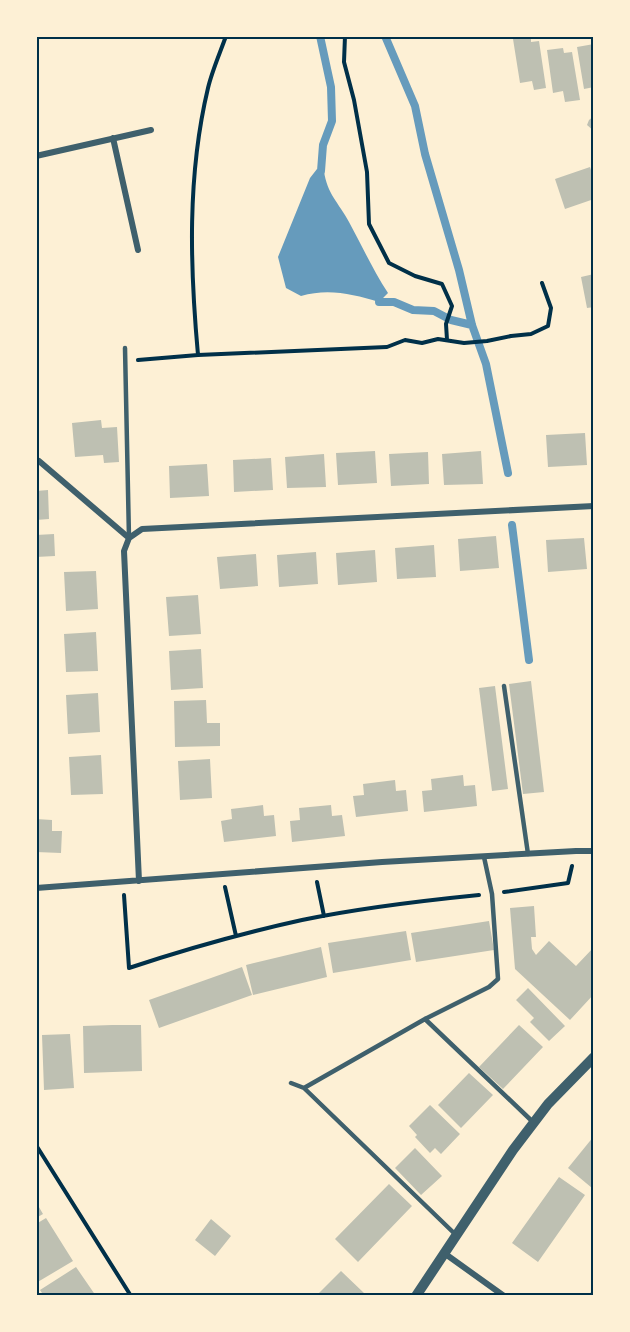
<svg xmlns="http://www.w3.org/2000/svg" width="630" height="1332" viewBox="0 0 630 1332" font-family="Mulish,sans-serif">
  <rect width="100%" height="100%" fill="#fdf0d5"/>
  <!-- water -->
  <path fill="#669bbc" d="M317 169 324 171C327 194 339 203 349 222 362 246 373 270 388 293L379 302C353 294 328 288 301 296L286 288 278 257 310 178Z"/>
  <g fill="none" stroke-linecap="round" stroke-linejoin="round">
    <!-- stream -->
    <path stroke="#669bbc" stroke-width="8" d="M320 36 331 87 332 121 323 145 321 171
      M385 36 415 106 425 154 459 270 472 325 486 364 508 473
      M379 302H394L413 310 434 311 451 320 472 325
      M512 525 529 660"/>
  </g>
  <!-- building -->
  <path fill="#bec0b2" d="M531 36V42L539 41 546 88 534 90 532 81 520 83 513 39Z
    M594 44V87L584 89 577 47Z
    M563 48 564 53 572 52 580 100 565 102 563 91 553 93 547 50Z
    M594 116V131L587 125 589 120Z
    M590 167 594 179V199L565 209 555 179Z
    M594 274V307L587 308 581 277Z
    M101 420 102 428 117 427 119 462 104 463 103 455 75 457 72 423Z
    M585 433 587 465 548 467 546 435Z
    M375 451 377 483 338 485 336 453Z
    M481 451 483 484 444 485 442 454Z
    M428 452 429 484 391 486 389 454Z
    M324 454 326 487 287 488 285 457Z
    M271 458 273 490 234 492 233 460Z
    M207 464 209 496 170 498 169 466Z
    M48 490 49 519 36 520V491Z
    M54 534 55 556 36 557V535Z
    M496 536 499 568 460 571 458 539Z
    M584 538 587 569 548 572 546 540Z
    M434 545 436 577 397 579 395 548Z
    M375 550 377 582 338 585 336 553Z
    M316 552 318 584 279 587 277 555Z
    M256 554 258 586 220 589 217 557Z
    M96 571 98 609 66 611 64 572Z
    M198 595 201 634 169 636 166 597Z
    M96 632 98 671 66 672 64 634Z
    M201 649 203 688 171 690 169 651Z
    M531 681 544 792 523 794 509 684Z
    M495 686 508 789 492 791 479 688Z
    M98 693 100 732 68 734 66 695Z
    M206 700 207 723H220V746L175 747 174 701Z
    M101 755 103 794 71 795 69 757Z
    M210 759 212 798 180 800 178 761Z
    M463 775 464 786 475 785 477 806 424 812 422 791 432 790 431 779Z
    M395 780 396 791 406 790 408 811 356 817 353 796 364 795 363 784Z
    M263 805 264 816 274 815 276 836 224 842 221 821 232 819 231 809Z
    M331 805 332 816 342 815 345 836 292 842 290 821 300 820 299 808Z
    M36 819 52 820V831H62L61 853 36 852Z
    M534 906 536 937H531L532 949 536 955 549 941 576 966 594 947V994L570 1020 515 969 510 908Z
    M489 921 494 950 416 962 411 933Z
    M406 931 411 960 333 973 328 943Z
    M321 947 327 977 253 995 246 965Z
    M242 967 252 995 159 1028 149 1000Z
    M528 988 565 1026 549 1041 530 1022 534 1018 516 1000Z
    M112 1025H141L142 1071 84 1073 83 1026Z
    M519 1025 543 1047 503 1089 479 1067Z
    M70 1034 74 1088 44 1090 42 1035Z
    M469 1073 493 1095 461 1128 438 1105Z
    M430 1105 460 1134 441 1154 435 1148 430 1153 415 1137 417 1135 409 1126Z
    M594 1136V1186L592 1188 568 1168Z
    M415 1148 442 1176 421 1195 395 1168Z
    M559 1177 585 1195 538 1262 512 1243Z
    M389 1184 412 1206 358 1262 335 1239Z
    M36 1202 43 1214 36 1218Z
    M46 1218 73 1261 36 1283V1224Z
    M211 1219 231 1236 215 1256 195 1240Z
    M76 1267 96 1296H44L40 1290Z
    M341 1271 364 1293 361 1296H316Z"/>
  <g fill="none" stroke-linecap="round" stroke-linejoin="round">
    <!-- path -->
    <path stroke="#003049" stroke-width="4" d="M345 36 344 62 354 100 367 172 369 224 389 263 415 276 442 284 452 306 446 324 447 340
      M198 355 387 347 405 340 422 343 438 339 464 343 487 341 511 336 531 334 548 326 551 308 542 283
      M138 360 198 355C190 267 187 176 208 88 212 71 220 53 226 36
      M317 882 324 916
      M225 887 236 936
      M504 892 568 883 572 866
      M124 895 129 968C186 949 243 933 302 920 360 908 419 901 479 895
      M36 1145 131 1296"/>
    <!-- service -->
    <path stroke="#3f606c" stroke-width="4.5" d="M125 348 129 538
      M504 686 528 854
      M425 1019 534 1123
      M291 1083 304 1088 425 1019 489 987 498 979 492 894 484 857
      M304 1088 456 1235
      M591 1296 594 1292"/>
    <!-- minor -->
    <path stroke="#3f606c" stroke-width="6" d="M113 138 138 250
      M36 156 151 130
      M39 461 129 538
      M139 881 124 551 129 538 142 529 594 506
      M36 888 382 862 576 851H594
      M444 1253 504 1296"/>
    <!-- tertiary -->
    <path stroke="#3f606c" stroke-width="10" d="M416 1296 513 1150 548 1104 594 1057"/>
  </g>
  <!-- border -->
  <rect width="630" height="1332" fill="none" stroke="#fdf0d5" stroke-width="75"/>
  <rect x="38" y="38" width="554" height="1256" fill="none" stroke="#003049" stroke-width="2"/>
</svg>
